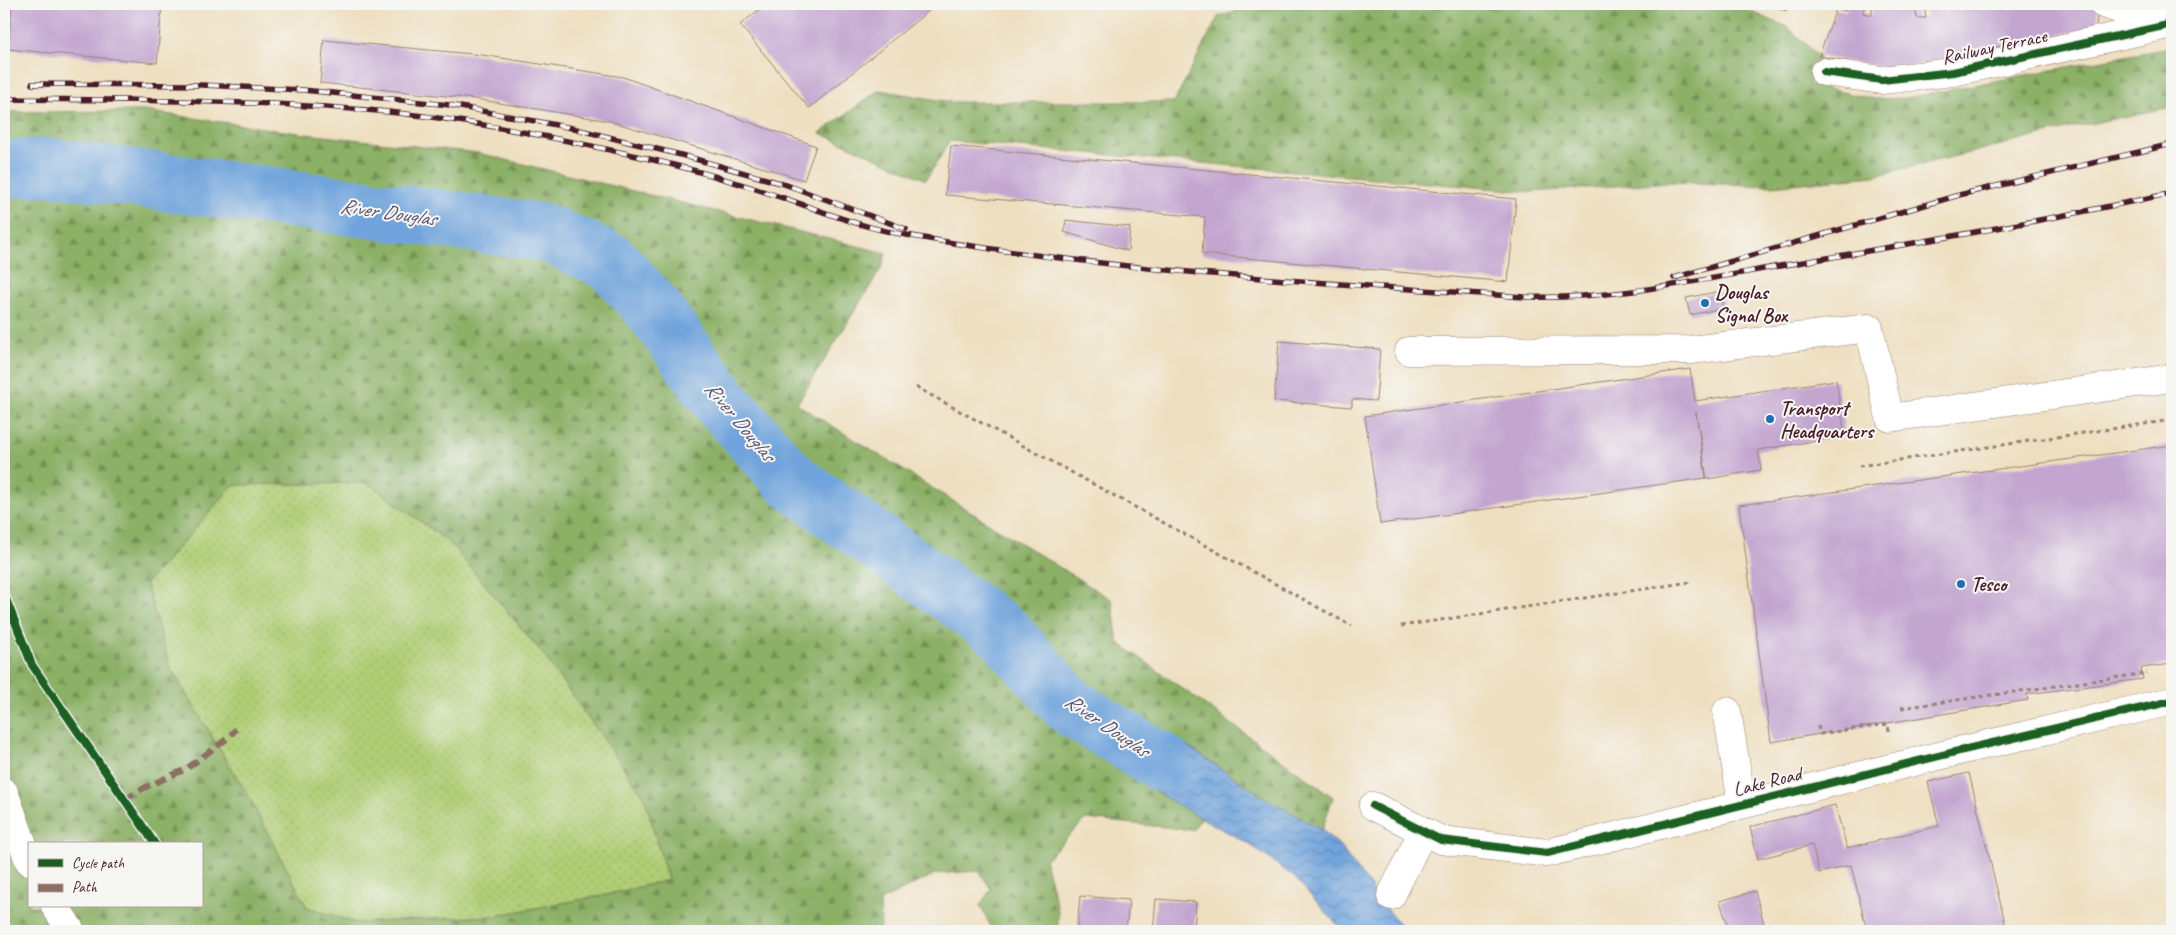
<svg xmlns="http://www.w3.org/2000/svg" width="2176" height="935" viewBox="0 0 2176 935" font-family="Caveat,sans-serif">
  <defs>
    <pattern id="grass-dots" width="8" height="8" patternUnits="userSpaceOnUse" patternTransform="scale(1.25)"><rect width="8" height="8" fill="#afcd74"/><path d="M2 2h.1M6 6h.1" fill="none" stroke="#98b065" stroke-width="1.8" stroke-linecap="round"/></pattern>
    <pattern id="forest-firs" width="22" height="20" patternUnits="userSpaceOnUse" patternTransform="scale(1.25)"><rect width="22" height="20" fill="#8bb066"/><path d="M5 1l3.5 6h-7zM16 11l3.5 6h-7z" fill="#748f54"/></pattern>
    <pattern id="water-waves" width="16" height="10" patternUnits="userSpaceOnUse" patternTransform="scale(1.25)"><rect width="16" height="10" fill="#71a4dc"/><path d="M0 5q4-4 8 0t8 0" fill="none" stroke="#5f85b3"/></pattern>
  </defs>
  <rect width="100%" height="100%" fill="#f6f6f2"/>
  <filter id="ink" filterUnits="userSpaceOnUse"><feTurbulence type="fractalNoise" baseFrequency=".02" numOctaves="2"/><feDisplacementMap in="SourceGraphic" scale="10" xChannelSelector="R" yChannelSelector="G"/><feConvolveMatrix kernelMatrix="1 2 1 2 8 2 1 2 1" color-interpolation-filters="sRGB"/></filter>
  <filter id="wash" filterUnits="userSpaceOnUse"><feTurbulence type="fractalNoise" baseFrequency=".0096" numOctaves="4" result="noise"/><feDisplacementMap in="SourceGraphic" scale="20" xChannelSelector="R" yChannelSelector="G"/><feGaussianBlur stdDeviation="1.12" result="paint"/><feColorMatrix in="noise" values="0 0 0 0 0 0 0 0 0 0 0 0 0 0 0 0 0 1.4 0 .05"/><feComposite in="paint" operator="in"/></filter>
  <g filter="url(#wash)">
    <rect width="100%" height="100%" fill="#eedfc0"/>
    <!-- grass -->
    <path fill="url(#grass-dots)" stroke="#7c7650" d="M368 483 449 542 543 654 644 796 668 880 606 895 493 916 356 923 307 907 247 794 170 667 146 584 233 485Z"/>
    <!-- forest -->
    <path fill="url(#forest-firs)" stroke="#6a6848" fill-rule="evenodd" d="M1258 4H1733L1787 27 1819 56 1809 85 1875 99 1906 98 2172 47V107L2079 126 1874 176 1772 186 1671 182 1531 192 950 141 926 180 820 133 879 90 951 102H1174L1218 17Z
      M144 111 306 134 478 153 886 253 882 267 797 404 1112 600 1118 642 1333 797 1322 830 1265 798 1173 737 1105 704 1187 810 1201 818 1193 830 1086 819 1045 860 1058 911V931H993L980 905 991 889 979 871 935 874 880 901 881 931H4V112ZM368 483 449 542 543 654 644 796 668 880 606 895 493 916 356 923 307 907 247 794 170 667 146 584 233 485ZM29 844H201V906H29Z"/>
    <!-- water -->
    <path fill="url(#water-waves)" stroke="#5e6284" d="M1105 704 1173 737 1265 798 1322 830 1338 844 1404 931H1343L1294 877 1249 844 1187 810 1083 748Z"/>
    <g fill="none" stroke-linecap="round" stroke-linejoin="round">
      <!-- river -->
      <path stroke="#71a4dc" stroke-width="58" d="M4 169 52 167 547 233 611 262 651 306 723 404 792 481 1003 632 1071 707 1163 763"/>
    </g>
    <g id="blocks">
      <!-- building -->
      <path fill="#c3a6d0" d="M12 4H162L157 63 8 49Z
        M766 4H937L809 108 740 25Z
        M1768 4H1789L1786 11Z
        M1848 4H1865L1863 13 1872 15V4H1890V6L1901 5 1902 9 1915 7 1917 18H1926L1924 4H1970L1971 9 1981 7 1980 4H2083L2098 9 2096 27 1953 56 1924 64 1888 68 1819 56 1836 9 1846 11Z
        M324 40 482 55 623 77 816 146 804 180 610 121 475 99 320 83Z
        M951 146 1516 199 1508 282 1202 254 1205 217 945 195Z
        M1066 220 1130 227 1128 251 1064 232Z
        M1721 291 1724 308 1690 315 1686 298Z
        M1279 341 1380 349 1376 401 1352 399V407L1274 401Z
        M1690 369 1695 401 1836 380 1845 436 1758 450 1761 470 1707 479 1696 412 1706 478 1380 524 1365 416Z
        M2172 445V664L2141 668 2143 679 2027 694 2028 700 1771 742 1739 505Z
        M1969 773 2007 931H1867L1851 865 1819 873 1812 845 1758 859 1750 827 1835 805 1847 848 1939 826 1928 782Z
        M1755 891 1766 931H1729L1720 901Z
        M1080 896 1129 900 1126 931H1077Z
        M1156 899 1196 902 1194 931H1153Z"/>
    </g>
  </g>
  <g filter="url(#ink)">
    <use href="#blocks" fill-opacity="0" stroke="#9c7f76" stroke-width="1"/>
    <g fill="none" stroke-linecap="round" stroke-linejoin="round">
      <!-- minor casing -->
      <g stroke="#9c7f76" stroke-width="29">
        <path id="minor" d="M2103 4 2167 25
          M1824 72 1882 80 1953 72 2168 25
          M1409 351 1691 350 1869 328 1890 418 2172 378
          M1727 711 1742 804
          M4 792 29 861
          M1373 806 1441 840 1547 853 1967 749 2172 701
          M1391 896 1423 831
          M55 906 71 931"/>
      </g>
      <!-- path -->
      <path stroke="#9c7f76" stroke-width="3" stroke-dasharray="4 4" stroke-linecap="butt" d="M916 387 1352 626
        M1859 466 2172 420
        M1401 626 1690 582
        M1901 708 2147 673
        M1818 726 1820 734 1888 724 1889 731"/>
      <!-- minor -->
      <use href="#minor" stroke="#fff" stroke-width="28"/>
      <!-- rail casing -->
      <g stroke="#4a1f2b" stroke-width="5.5">
        <path id="rail" d="M32 84 202 85 303 90 450 105 572 128 681 155 784 184 906 229
          M4 99C135 100 267 100 398 113 465 120 531 133 596 147 654 159 712 174 768 193 813 207 855 226 901 234 1107 272 1316 282 1525 297 1612 300 1701 280 1786 265 1915 243 2044 221 2172 193
          M1674 278 1959 195 2172 144"/>
      </g>
      <!-- rail -->
      <use href="#rail" stroke="#f6f6f2" stroke-width="4" stroke-dasharray="11" stroke-linecap="butt"/>
      <!-- quiet -->
      <path stroke="#8d6e63" stroke-width="6" stroke-dasharray="12 6" stroke-linecap="butt" d="M124 800 144 788 186 769 228 738 236 729"/>
      <!-- cycleway casing -->
      <g stroke="#f6f6f2" stroke-width="11">
        <path id="cycleway" d="M1824 72 1882 80 1953 72 2168 25 2172 4
          M4 594 32 665 155 844
          M1373 806 1441 840 1547 853 1967 749 2172 701"/>
      </g>
      <!-- cycleway -->
      <use href="#cycleway" stroke="#1b5e20" stroke-width="8"/>
    </g>
  </g>
  <!-- markers -->
  <g fill="#1f6fb2" stroke="#f6f6f2" stroke-width="2">
    <circle cx="1705" cy="303" r="5"/>
    <circle cx="1770" cy="419" r="5"/>
    <circle cx="1961" cy="584" r="5"/>
  </g>
  <g text-anchor="middle" stroke-width="4" stroke-linejoin="round" paint-order="stroke">
    <!-- street labels -->
    <g font-size="20" fill="#4a1f2b" stroke="#f6f6f2">
      <text transform="translate(1994 46) rotate(-12)" y="7">Railway Terrace</text>
      <text transform="translate(1767 781) rotate(-14)" y="7">Lake Road</text>
    </g>
    <!-- poi labels -->
    <g font-size="20" font-weight="bold" fill="#4a1f2b" stroke="#f6f6f2" text-anchor="start">
      <text x="1715" y="299">Douglas<tspan x="1715" dy="23">Signal Box</tspan></text>
      <text x="1780" y="415">Transport<tspan x="1780" dy="23">Headquarters</tspan></text>
      <text x="1971" y="591">Tesco</text>
    </g>
    <!-- water labels -->
    <g font-size="21" font-style="italic" fill="#5a5472" stroke="#f6f6f2">
      <text transform="translate(388 212) rotate(8)" y="7">River Douglas</text>
      <text transform="translate(740 421) rotate(50)" y="7">River Douglas</text>
      <text transform="translate(1107 725) rotate(34)" y="7">River Douglas</text>
    </g>
  </g>
  <!-- margin -->
  <rect width="2176" height="935" fill="none" stroke="#f6f6f2" stroke-width="20"/>
  <!-- legend -->
  <rect x="28" y="842" width="175" height="65" fill="#f6f6f2" stroke="#b1a0a2"/>
  <rect x="38" y="859" width="25" height="8" fill="#1b5e20" stroke="#b1a0a2"/>
  <text x="72" y="868" font-size="15" fill="#4a1f2b">Cycle path</text>
  <rect x="38" y="884" width="25" height="8" fill="#8d6e63" stroke="#b1a0a2"/>
  <text x="72" y="892" font-size="15" fill="#4a1f2b">Path</text>
</svg>
